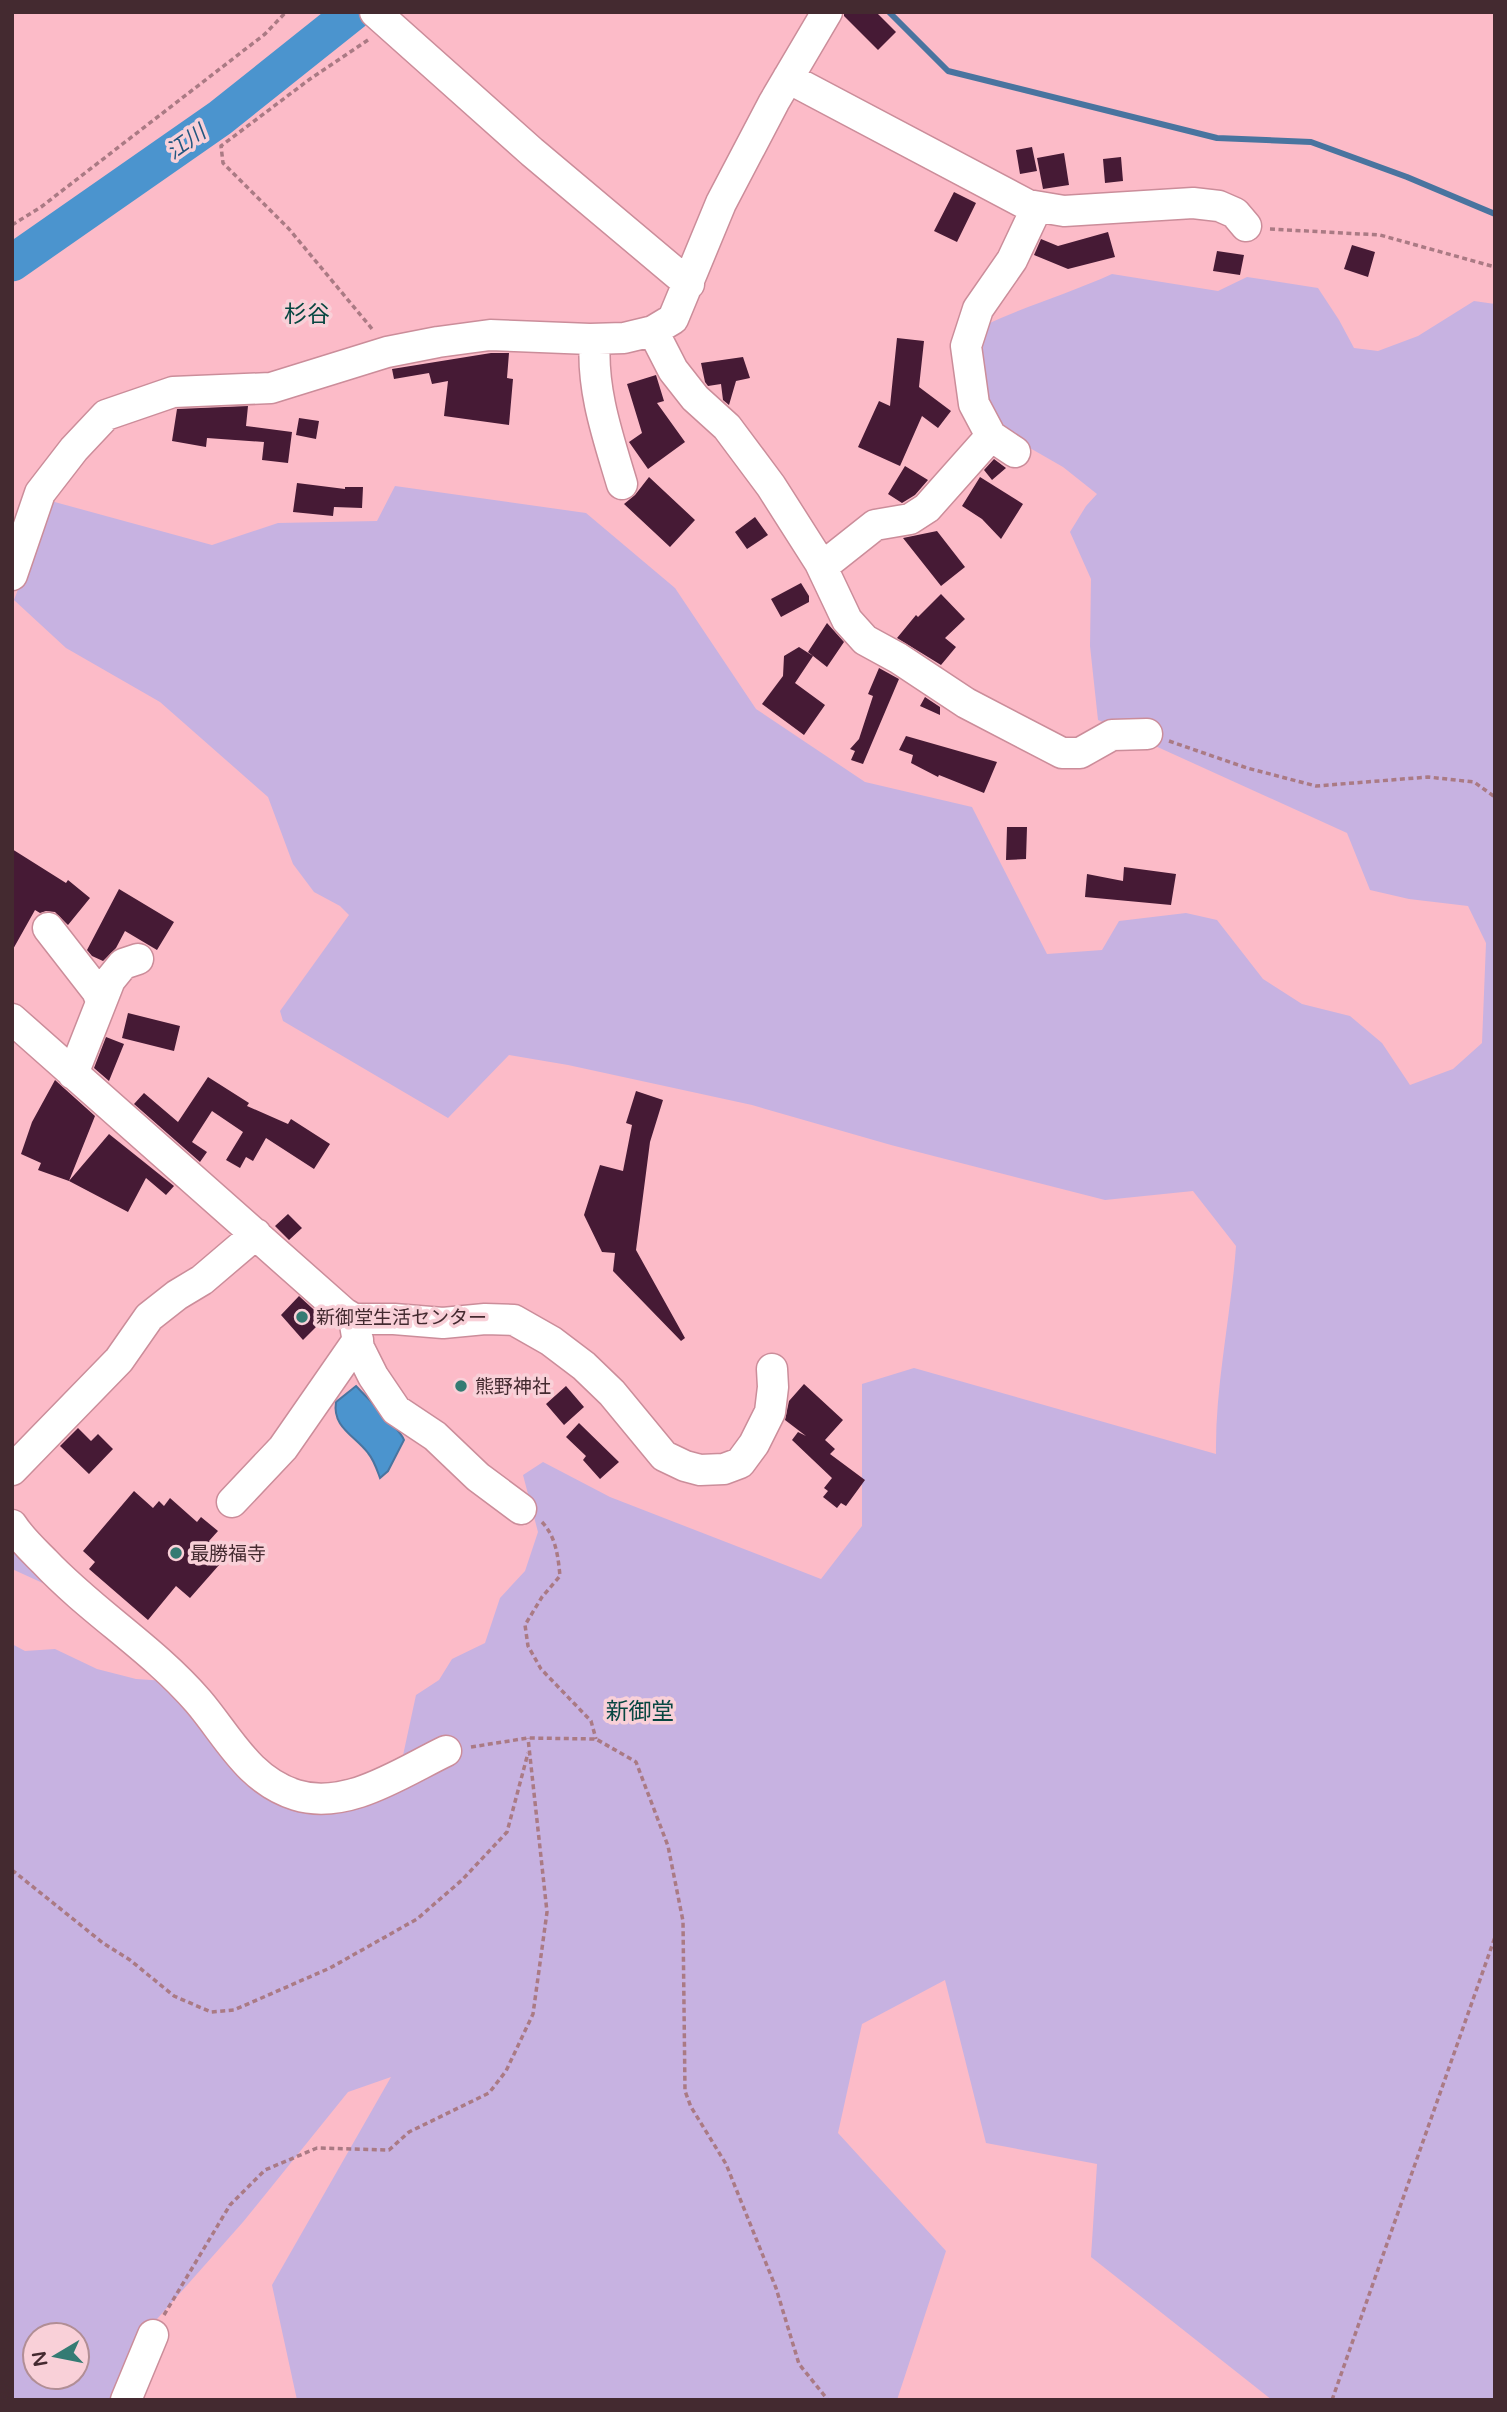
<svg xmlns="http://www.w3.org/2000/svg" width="1507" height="2412" viewBox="0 0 1507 2412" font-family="'Varela Round','Noto Sans JP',sans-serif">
  <rect width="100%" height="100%" fill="#fcbbc8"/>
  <!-- green -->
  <path fill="#c7b2e1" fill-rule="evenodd" d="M1112 274 1218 291 1247 277 1318 288 1339 320 1354 348 1378 351 1418 336 1474 301 1495 304V2400H1272L1091 2257 1097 2164 986 2143 945 1980 862 2024 838 2133 946 2251 897 2400H297L272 2285 391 2077 348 2092 243 2222 134 2345 117 2400H12V1644L25 1651 55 1649 97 1669 136 1679 166 1681 272 1792 396 1788 416 1695 439 1680 452 1659 485 1643 500 1598 525 1571 538 1532 523 1475 543 1462 610 1497 821 1579 862 1526V1384L914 1368 1216 1454C1215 1385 1231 1316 1236 1246L1193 1191 1105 1200 891 1145 752 1105 568 1065 509 1055 448 1118 283 1021 280 1011 349 915 340 906 314 892 293 864 268 797 160 702 66 648 14 600 51 501 212 545 278 523 377 521 395 486 586 513 675 588 756 709 865 782 972 807 1047 954 1102 950 1119 921 1186 913 1217 920 1263 979 1302 1004 1350 1016 1382 1043 1410 1085 1453 1069 1482 1043 1486 943 1468 906 1409 899 1370 890 1347 833 1098 720 1090 646 1091 579 1070 532 1086 506 1097 494 1063 467 1002 432 983 383V326C1026 306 1070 293 1112 274ZM35 2335H77V2377H35Z
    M12 1541 48 1580 47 1585 12 1569Z"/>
  <!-- water -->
  <path fill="#4b94ce" stroke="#49749f" stroke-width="2" d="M356 1386C366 1397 401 1430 404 1440L388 1471 380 1478C377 1470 374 1460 368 1453 354 1435 332 1427 336 1402Z"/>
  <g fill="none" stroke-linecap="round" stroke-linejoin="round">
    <!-- stream -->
    <path stroke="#49749f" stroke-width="6" d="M889 12 948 71 1217 138 1311 142 1407 177 1495 214"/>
    <!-- river -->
    <path stroke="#4b94ce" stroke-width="37" d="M12 263 220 118 353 12"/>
  </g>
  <!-- building -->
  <path fill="#461a35" d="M844 12H876L896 32 878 50 844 16Z
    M1032 147 1037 171 1020 174 1016 150Z
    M1064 153 1069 185 1043 189 1037 158Z
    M1121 157 1123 181 1105 183 1103 159Z
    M954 192 976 203 957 242 934 231Z
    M1108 232 1115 257 1068 269 1034 255 1041 239 1058 246Z
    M1352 245 1375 252 1368 277 1344 269Z
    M1217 251 1244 255 1240 275 1213 271Z
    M897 338 924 341 919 387 951 411 938 428 922 416 900 466 858 447 879 401 890 406Z
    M491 353H509L507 378 513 379 509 425 444 416 448 381 432 384 429 373 394 379 392 369Z
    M743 357 750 378 736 381 729 405 723 400 721 384 708 386 705 382 701 363Z
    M656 375 664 401 657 403 685 442 648 469 629 442 642 433 627 384Z
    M248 406 246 426 292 432 288 463 262 460 264 442 207 438 206 447 172 441 177 409Z
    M299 418 319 421 316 439 296 435Z
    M994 459 1006 468 992 480 984 470Z
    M905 466 928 480 915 495 902 503 888 494Z
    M649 477 695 520 670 547 624 504 635 495Z
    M980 477 1023 504 1001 539 982 519 962 506Z
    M297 483 345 489V487H363L362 508 334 507 333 516 293 512Z
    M755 517 768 535 747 549 735 532Z
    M937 531 965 567 941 586 903 538Z
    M801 583 809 596V602L781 617 771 599Z
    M941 594 965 619 945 638 956 647 941 665 897 638 916 615 918 617Z
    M827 623 844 642 827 667 808 652Z
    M799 647 813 656 795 683 825 705 804 735 762 704 783 676 784 656Z
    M879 668 899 679 863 764 851 760 855 751 850 749 859 739 873 696 868 694Z
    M925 697 940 707V715L920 706Z
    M906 736 997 762 984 793 939 775 938 777 911 763 913 755 899 750Z
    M1007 827H1027L1026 859 1006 860Z
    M12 849 66 883 68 880 90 898 68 925 55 912 46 911 40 913 35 910 12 951Z
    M1124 867 1176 874 1171 905 1085 897 1087 874 1123 881Z
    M119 889 174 922 157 950 125 931 116 948 103 961 92 956 87 950Z
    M128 1013 180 1026 174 1051 122 1038Z
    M106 1037 124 1044 109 1081 94 1068Z
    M208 1077 249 1103 247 1106 288 1124 291 1119 330 1144 314 1169 266 1138 253 1161 246 1157 240 1168 226 1160 243 1132 212 1111 192 1142 207 1152 200 1162 134 1104 144 1093 178 1122Z
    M55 1080 95 1116 69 1181 38 1170 41 1163 21 1154 32 1122Z
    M636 1091 663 1100 650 1142 636 1250 685 1338 681 1341 613 1271 615 1253 602 1252 584 1215 600 1165 623 1171 632 1125 626 1123Z
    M109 1134 174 1186 166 1195 146 1178 128 1212 69 1181Z
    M288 1214 302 1228 289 1240 275 1226Z
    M299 1296 324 1319 303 1340 281 1315Z
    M804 1384 843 1420 825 1440 835 1449 830 1454 865 1480 846 1506 841 1503 837 1508 823 1497 828 1491 824 1488 832 1478 792 1440 798 1432 806 1436 785 1420 789 1401Z
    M566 1386 584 1407 564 1425 546 1404Z
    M579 1423 619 1462 600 1479 583 1460 586 1456 566 1437Z
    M78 1428 91 1441 98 1434 113 1449 89 1474 60 1446Z
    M134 1491 153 1508 159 1501 164 1506 170 1498 197 1522 201 1517 218 1531 209 1541 227 1556 190 1598 176 1586 148 1620 89 1569 95 1562 83 1551Z"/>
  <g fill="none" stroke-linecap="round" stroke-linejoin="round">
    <!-- minor casing -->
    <g stroke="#cb8d9a" stroke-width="33">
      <path id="minor" d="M375 12 532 152 689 284
        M788 78 1028 205 1064 211 1193 203 1219 206 1235 213 1246 226
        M653 331 673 370 695 398 727 427 771 486 820 563 847 620 865 640 898 658 966 703 1062 753H1080L1112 735 1147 734
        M595 339C591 389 608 437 622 484
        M1015 452 991 436 974 404 966 346 978 309 1012 260 1037 207
        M822 567 875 525 910 519 927 508 991 436
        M12 575 40 493 74 449 106 415 173 392 271 388 387 352 438 342 490 335 590 339 624 338 653 331 673 319 721 203 774 102 827 12
        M48 928 97 991 101 1001
        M12 1019 344 1313 354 1319H394L443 1323 485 1319 514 1320 551 1341 584 1366 612 1393 664 1456 685 1466 700 1470 724 1469 740 1463 754 1444 770 1412 773 1387 772 1369
        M73 1074 110 980 123 964 138 959
        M354 1319 359 1348 373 1376 396 1410 435 1436 478 1477 521 1509
        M12 1470 119 1360 149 1317 177 1295 202 1280 256 1234
        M232 1502 283 1448 358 1340
        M12 1525C21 1539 33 1550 44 1561 92 1612 152 1648 198 1701 228 1736 248 1780 296 1795 347 1811 402 1772 446 1751
        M126 2400 153 2335"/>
    </g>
    <!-- path -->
    <path stroke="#aa7a84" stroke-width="3.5" stroke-dasharray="5 3.5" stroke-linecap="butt" d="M368 40 310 79 221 146 223 163 289 229 373 330
      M12 225 41 207 265 34 286 12
      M1270 229 1380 235 1495 267
      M1169 741 1247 768 1316 786 1428 777 1474 782 1495 797
      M542 1522C556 1537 558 1556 560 1576L542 1597 525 1625 528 1646 541 1669 591 1721 596 1739
      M471 1747 528 1738 596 1739 636 1762 668 1846 683 1921 685 2091 691 2107 726 2164 776 2288 799 2364 828 2400
      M12 1870 103 1943 130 1960 174 1996 211 2012 234 2010 330 1968 417 1919 462 1880 507 1832 528 1753
      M164 2315 230 2205 265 2170 317 2148 389 2150 409 2132 489 2093 506 2071 533 2014 547 1912 528 1738
      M1332 2400 1495 1937"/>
    <!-- minor -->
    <use href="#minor" stroke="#fff" stroke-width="30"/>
  </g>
  <!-- markers -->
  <g fill="#347b73" stroke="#f9d0d8" stroke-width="2.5">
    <circle cx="302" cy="1317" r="7"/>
    <circle cx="461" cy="1386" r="7"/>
    <circle cx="176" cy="1553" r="7"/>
  </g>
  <g text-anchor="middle" stroke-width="7" stroke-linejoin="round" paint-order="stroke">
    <!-- poi labels -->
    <g font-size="19" fill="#442a30" stroke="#f9d0d8" text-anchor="start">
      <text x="316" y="1324">新御堂生活センター</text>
      <text x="475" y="1393">熊野神社</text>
      <text x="190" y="1560">最勝福寺</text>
    </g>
    <!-- water labels -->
    <g font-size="21" font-style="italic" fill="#235780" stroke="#f9d0d8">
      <text transform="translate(186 142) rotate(-35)" y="7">江川</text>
    </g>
    <!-- quarter labels -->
    <g font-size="23" fill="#074741" stroke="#f9d0d8">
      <text x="307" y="322">杉谷</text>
      <text x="640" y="1719">新御堂</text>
    </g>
  </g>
  <!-- border -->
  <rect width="1507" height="2412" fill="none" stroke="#442a30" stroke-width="28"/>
  <!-- north arrow -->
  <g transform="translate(56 2356) rotate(260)"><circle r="33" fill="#f9d0d8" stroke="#b18e95" stroke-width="2"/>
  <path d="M0-5L12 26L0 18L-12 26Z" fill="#347b73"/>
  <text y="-10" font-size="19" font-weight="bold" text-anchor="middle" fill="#442a30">N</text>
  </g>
</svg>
